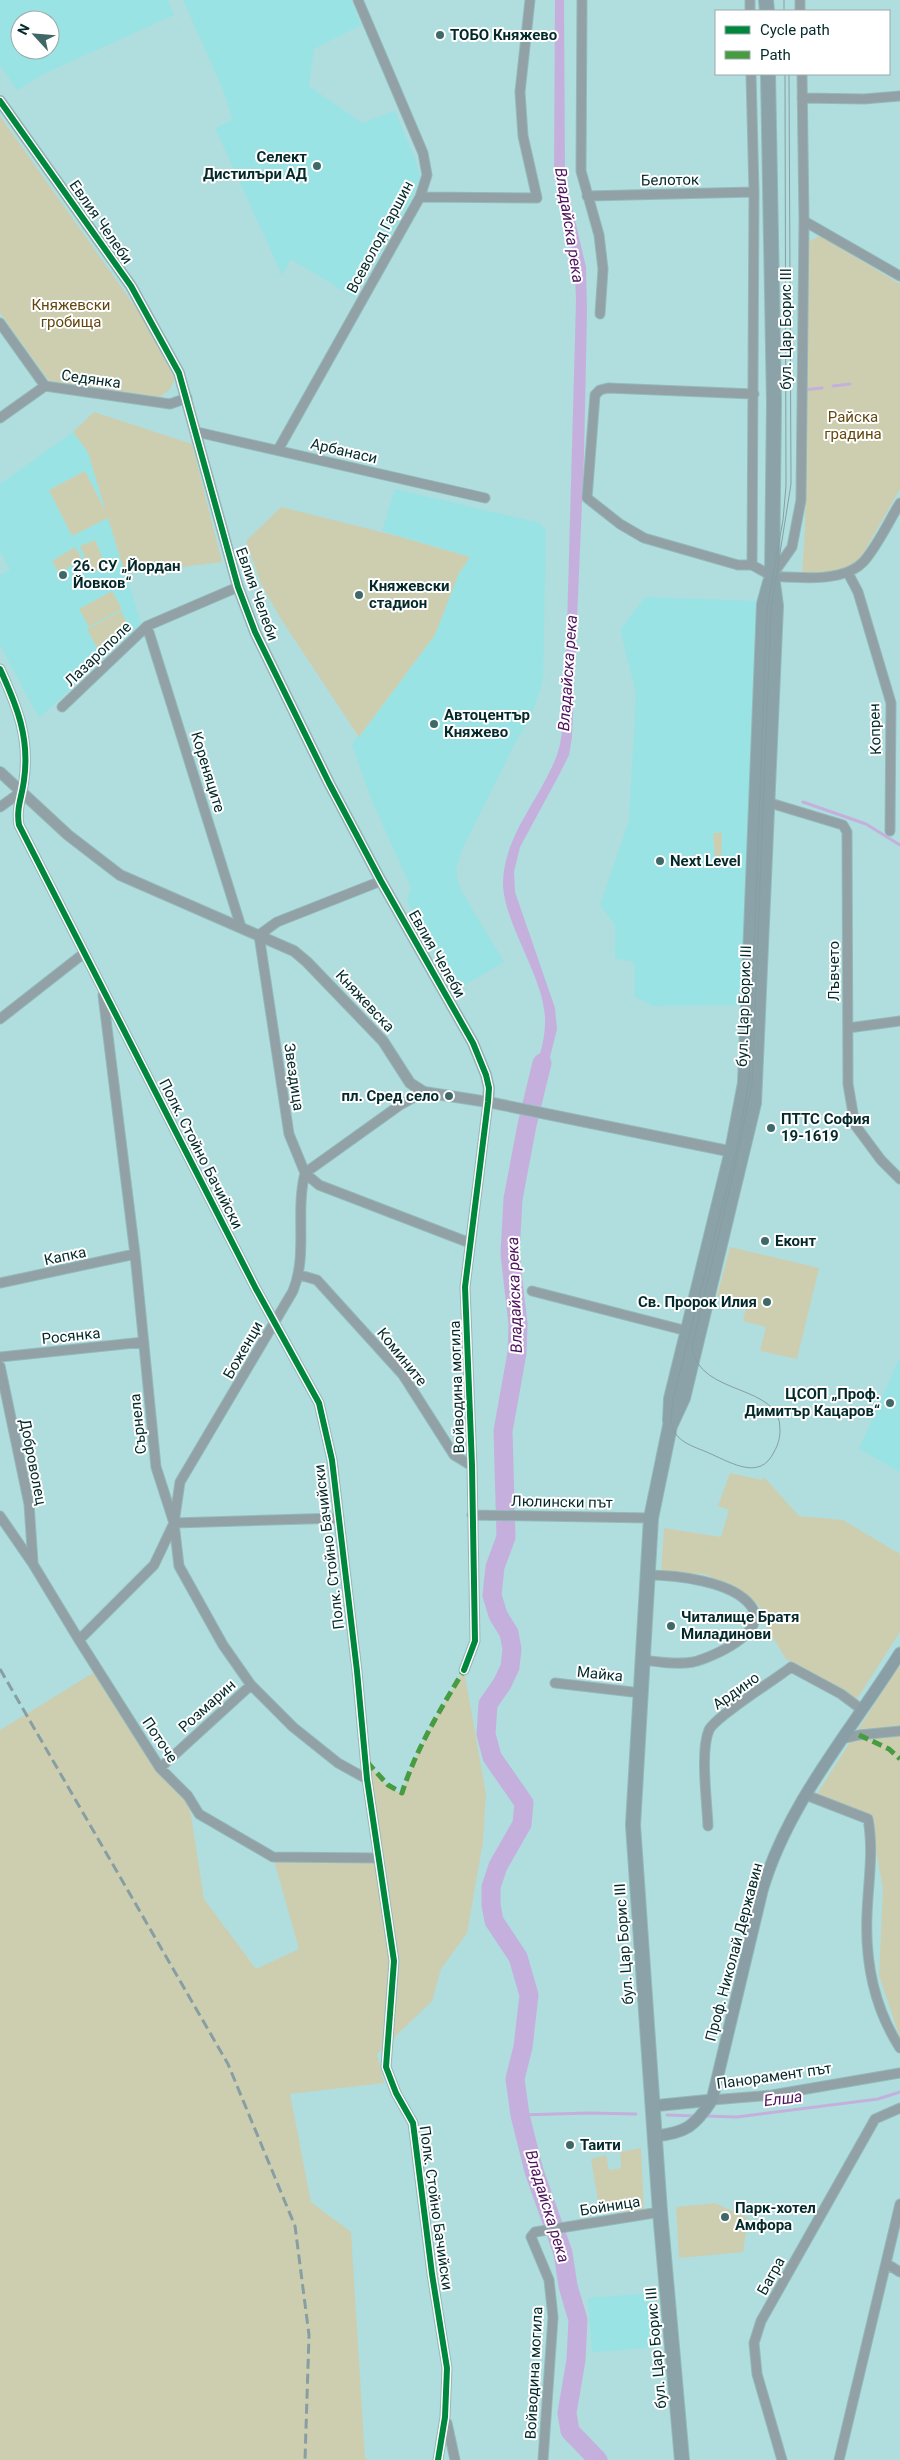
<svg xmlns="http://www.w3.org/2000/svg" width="900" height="2460" viewBox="0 0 900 2460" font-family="Roboto,sans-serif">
  <rect width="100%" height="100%" fill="#b0ddde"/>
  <!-- built -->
  <path fill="#9ae3e5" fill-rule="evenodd" d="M0 0H168L174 15 48 72 17 90 0 65ZM20 20H50V50H20Z
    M183 0H351L361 25 314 49 309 86 362 123 395 111 417 164 420 177 413 196 355 298 291 259 282 275 215 128 234 119H232L224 92Z
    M73 432 88 452 141 624 39 718 0 645V575L10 570 0 551V484Z
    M395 489 540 523 546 530 543 680 531 718 515 743 462 850 457 865V878L461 890 504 962 458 989 444 970 407 901 411 888 372 801 352 745 470 557 382 531Z
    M645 597 756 601 741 1005 653 1006 635 997 634 962 615 958V925L600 905 629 820 636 693 620 630Z
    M900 1357V1472L859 1449Z
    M654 2293 659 2347 592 2352 588 2298Z"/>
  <!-- green -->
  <path fill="#cdceb0" d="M0 116 139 312 175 379 170 389 160 397 49 381 0 313Z
    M820 236 900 284V489L858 563 838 571 802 574 805 529 808 242Z
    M94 412 192 444 222 562 125 574 108 518 72 536 49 490 85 471 105 510 88 452 73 432Z
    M281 507 397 536 470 557 459 573 435 635 359 737 281 619 261 584 246 541Z
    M95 540 106 567 91 573 80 546Z
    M75 547 82 559 59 573 52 561Z
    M112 591 122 609 89 627 79 609Z
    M121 611 130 630 97 648 87 629Z
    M713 833H722L721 868 716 867Z
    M730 1247 819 1268 797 1359 760 1351 766 1327 743 1321 747 1303 717 1296Z
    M730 1473 762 1480 764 1477 799 1516 843 1520 900 1554V1632L857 1699 786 1659 764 1623 759 1605 728 1585 704 1574 661 1573 664 1528 721 1537 729 1510 718 1506Z
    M900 1664V2038L879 1975 883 1889 870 1818 815 1797Z
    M98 1670 160 1768 188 1796 204 1899 256 1969 299 1949 273 1857 378 1858 365 1759C375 1771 386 1789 402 1793 416 1749 440 1710 464 1670L486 1794 483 1842 467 1933 441 1969 432 2001 377 2054 384 2083 290 2094 311 2202 351 2232 365 2458 368 2460H0V1730Z
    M641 2148 644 2212 625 2214 622 2210 600 2213 591 2159 606 2155 609 2170 621 2168 620 2152Z
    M715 2203 748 2218 743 2252 679 2258 676 2207Z"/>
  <!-- water -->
  <path fill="#c5b0dd" d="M555 0H564L565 178 586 267 587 311 584 456 572 737 569 755 559 775 520 847 514 872 515 892 555 1008 557 1029 542 1089 530 1086C536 1066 545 1044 545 1023 547 980 502 923 503 881 505 834 541 798 557 755 563 737 563 718 565 699L576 302 575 268 554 174Z"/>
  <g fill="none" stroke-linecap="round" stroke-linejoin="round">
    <!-- stream -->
    <path stroke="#c5b0dd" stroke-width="3" d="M833 386 850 384
      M803 390 822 388
      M803 802 866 824 900 845
      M520 2115 589 2113 636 2114
      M667 2115 697 2116
      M705 2116 737 2117 878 2099 900 2092"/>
    <!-- river -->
    <path stroke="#c5b0dd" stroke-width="19" d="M542 1063 527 1125 513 1199 510 1254 518 1324 517 1353 503 1431 506 1537 495 1567 492 1595 498 1615 509 1633 512 1649 510 1667 502 1684 488 1704 486 1734 492 1757 524 1803 522 1824 498 1866 491 1887V1905L494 1921 518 1957 529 1995 523 2047 515 2079 520 2115 534 2171 563 2253 568 2286 578 2320 576 2360 567 2413 570 2431 598 2460"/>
    <!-- minor casing -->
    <g stroke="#94b9ba" stroke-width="11">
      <path id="minor" d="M582 0 581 171 599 235 603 269 600 314
        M750 0V11
        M800 0V11
        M751 74 754 192 752 565
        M802 98 864 99 900 96
        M587 196 754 192
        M420 197 537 198 523 136 520 92 530 0
        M804 221 900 276
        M0 323 45 386
        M754 394 608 388 600 390 595 395 587 498 620 524 644 538 738 565H752L772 576
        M0 418 45 386 170 404 187 398
        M197 432 485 498
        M278 450 420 197 427 175 423 153 358 0
        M848 573 858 592 891 703 890 831
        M773 574 792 547 801 500 804 221 802 74
        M772 576C799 578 846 583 865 560 879 543 889 521 900 503
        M147 626 241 927
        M0 669C17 706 30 738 24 780 22 797 16 808 19 825L256 1289 319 1403 332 1460 357 1671 367 1779 394 1961 386 2067 396 2093 413 2123 432 2274 447 2368 445 2417 438 2460
        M62 707 147 626 238 587
        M767 802 843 825 847 832 848 1084 855 1125 881 1160 900 1179
        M0 807 21 792
        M381 881 277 922 259 935 289 1134 305 1173 319 1185 470 1243
        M103 995 135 1254 156 1467 174 1523 179 1566 223 1645 251 1685 293 1727 338 1763 367 1779
        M0 1019 83 954
        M848 1028 900 1021
        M300 1275 317 1280 403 1375 454 1455 472 1466
        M0 1283 135 1254
        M532 1291 691 1332
        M0 1357 144 1342
        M0 1366 29 1504 33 1563
        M472 1515 651 1518
        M0 1516 33 1564 79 1640 160 1768 188 1796 199 1814 273 1857 378 1858
        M174 1523 339 1518
        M79 1640 154 1565 174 1523 180 1482 293 1291C308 1254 295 1212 305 1173L400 1105 424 1092
        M643 1660C660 1662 677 1665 693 1662 711 1658 771 1632 751 1606 733 1581 675 1575 647 1575
        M464 1670 475 1641 472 1466 465 1287 488 1102
        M555 1683 641 1693
        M841 1739 859 1735 900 1731
        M160 1768 251 1685
        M806 1795 868 1819C874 1852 868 1883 867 1915 865 1962 875 2009 900 2048
        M708 1826C707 1801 700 1751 709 1730 716 1716 775 1680 791 1667L841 1694 861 1709
        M712 2100 772 2095 900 2073
        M887 2264 900 2272
        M447 2423 455 2460
        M543 2460 553 2317 549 2280 531 2237 535 2232 660 2212
        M782 2460 757 2374 754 2343 761 2321 875 2119 900 2108
        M839 2460 900 2204"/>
    </g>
    <!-- tertiary casing -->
    <g stroke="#94b9ba" stroke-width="12">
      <path id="tertiary" d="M0 101 131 286 179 373 238 587 255 632 329 783 381 881 473 1043 486 1075 489 1088 488 1102
        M0 772 68 835 120 875 294 951 307 962 383 1041 410 1083 424 1092 488 1102 738 1153"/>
    </g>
    <!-- secondary casing -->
    <g stroke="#94b9ba" stroke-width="13">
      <path id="secondary" d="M652 2106 712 2100
        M655 2136C686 2133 695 2126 712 2100L762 1891C788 1802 852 1730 900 1653"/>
    </g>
    <!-- primary casing -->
    <g stroke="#94b9ba" stroke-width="16">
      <path id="primary" d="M766 0 767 11
        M670 1421 671 1399 732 1151 745 1083 764 604 770 582
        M682 2460 660 2212 633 1825 651 1518 670 1426 683 1398 754 1103 776 606 772 576 774 402 768 74"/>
    </g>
    <!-- minor -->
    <use href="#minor" stroke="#91a1a6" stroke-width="9"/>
    <!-- tertiary -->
    <use href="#tertiary" stroke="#91a1a6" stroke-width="10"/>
    <!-- secondary -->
    <use href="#secondary" stroke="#8a9fa5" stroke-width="11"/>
    <!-- primary -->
    <use href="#primary" stroke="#8aa2a8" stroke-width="14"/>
    <!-- tram -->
    <path stroke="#879fa2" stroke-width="1" d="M784 0V11
      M785 74 786 486 783 520 767 609 749 1081 736 1152 673 1399C672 1410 669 1423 675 1433 683 1445 699 1448 711 1454 732 1463 760 1481 774 1452 778 1445 780 1438 780 1430 782 1383 698 1397 692 1347L736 1162 752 1083 771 609 791 484 789 74"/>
    <!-- rail -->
    <path stroke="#879fa2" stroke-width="3" stroke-dasharray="10 5" stroke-linecap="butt" d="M0 1669 228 2064 295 2226 309 2335 305 2460"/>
    <!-- quiet -->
    <path stroke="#479c41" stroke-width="5" stroke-dasharray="10 5" stroke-linecap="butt" d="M859 1735 889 1749 900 1759
      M367 1762 388 1785 402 1793C416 1749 440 1710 464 1670"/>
    <!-- cycleway casing -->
    <g stroke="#fff" stroke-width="9">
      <path id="cycleway" d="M0 101 131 286 179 373 238 587 255 632 329 783 381 881 473 1043 486 1075 489 1088 488 1102 465 1287 472 1466 475 1641 464 1670
        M0 669C17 706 30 738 24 780 22 797 16 808 19 825L256 1289 319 1403 332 1460 357 1671 367 1779 394 1961 386 2067 396 2093 413 2123 432 2274 447 2368 445 2417 438 2460"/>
    </g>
    <!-- cycleway -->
    <use href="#cycleway" stroke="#00873e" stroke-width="6"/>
  </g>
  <!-- markers -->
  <g fill="#406869" stroke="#fff" stroke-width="2">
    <circle cx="440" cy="35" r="5"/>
    <circle cx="317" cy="166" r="5"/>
    <circle cx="63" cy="575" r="5"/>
    <circle cx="359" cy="595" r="5"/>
    <circle cx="434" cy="724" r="5"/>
    <circle cx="660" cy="861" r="5"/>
    <circle cx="449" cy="1096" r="5"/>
    <circle cx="771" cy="1128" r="5"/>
    <circle cx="765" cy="1241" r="5"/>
    <circle cx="767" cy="1302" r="5"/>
    <circle cx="890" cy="1403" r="5"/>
    <circle cx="671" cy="1626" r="5"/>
    <circle cx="570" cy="2145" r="5"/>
    <circle cx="725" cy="2217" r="5"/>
  </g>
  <g text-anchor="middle" stroke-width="4" stroke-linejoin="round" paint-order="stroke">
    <!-- poi labels -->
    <g font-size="15" font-weight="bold" fill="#03292a" stroke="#fff" text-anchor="start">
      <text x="450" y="40">ТОБО Княжево</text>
      <text x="307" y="162" text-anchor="end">Селект<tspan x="307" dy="17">Дистилъри АД</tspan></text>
      <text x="73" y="571">26. СУ „Йордан<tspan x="73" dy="17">Йовков“</tspan></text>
      <text x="369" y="591">Княжевски<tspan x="369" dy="17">стадион</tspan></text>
      <text x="444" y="720">Автоцентър<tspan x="444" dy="17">Княжево</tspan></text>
      <text x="670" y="866">Next Level</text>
      <text x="439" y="1101" text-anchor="end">пл. Сред село</text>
      <text x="781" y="1124">ПТТС София<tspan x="781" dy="17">19-1619</tspan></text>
      <text x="775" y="1246">Еконт</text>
      <text x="757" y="1307" text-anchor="end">Св. Пророк Илия</text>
      <text x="880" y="1399" text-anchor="end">ЦСОП „Проф.<tspan x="880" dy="17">Димитър Кацаров“</tspan></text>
      <text x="681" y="1622">Читалище Братя<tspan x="681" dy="17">Миладинови</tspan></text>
      <text x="580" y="2150">Таити</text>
      <text x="735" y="2213">Парк-хотел<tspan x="735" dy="17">Амфора</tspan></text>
    </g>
    <!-- street labels -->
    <g font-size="15" fill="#03292a" stroke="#fff">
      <text transform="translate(670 180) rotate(-1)" y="5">Белоток</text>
      <text transform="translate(101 222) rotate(55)" y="5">Евлия Челеби</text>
      <text transform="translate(380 237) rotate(-62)" y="5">Всеволод Гаршин</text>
      <text transform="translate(786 329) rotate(-90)" y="5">бул. Цар Борис III</text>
      <text transform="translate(91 379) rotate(8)" y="5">Седянка</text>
      <text transform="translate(344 451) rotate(13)" y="5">Арбанаси</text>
      <text transform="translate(257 594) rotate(70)" y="5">Евлия Челеби</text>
      <text transform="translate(98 654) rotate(-44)" y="5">Лазарополе</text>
      <text transform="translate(875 729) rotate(-92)" y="5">Копрен</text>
      <text transform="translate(208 772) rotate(73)" y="5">Кореняците</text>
      <text transform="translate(437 954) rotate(60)" y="5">Евлия Челеби</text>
      <text transform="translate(834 971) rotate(-90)" y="5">Лъвчето</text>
      <text transform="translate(365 1001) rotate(47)" y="5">Княжевска</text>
      <text transform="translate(744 1006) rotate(-88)" y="5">бул. Цар Борис III</text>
      <text transform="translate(294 1077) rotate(82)" y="5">Звездица</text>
      <text transform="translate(201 1154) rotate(63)" y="5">Полк. Стойно Бачийски</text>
      <text transform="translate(65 1256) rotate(-12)" y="5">Капка</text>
      <text transform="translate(71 1336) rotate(-6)" y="5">Росянка</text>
      <text transform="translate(243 1350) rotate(-60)" y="5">Боженци</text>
      <text transform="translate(402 1357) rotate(51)" y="5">Комините</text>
      <text transform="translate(457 1387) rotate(-92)" y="5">Войводина могила</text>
      <text transform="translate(138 1424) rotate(-96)" y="5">Сърнела</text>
      <text transform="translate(33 1462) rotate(79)" y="5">Доброволец</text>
      <text transform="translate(562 1502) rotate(1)" y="5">Люлински път</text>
      <text transform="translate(329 1547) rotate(-97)" y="5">Полк. Стойно Бачийски</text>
      <text transform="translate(600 1674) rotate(6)" y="5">Майка</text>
      <text transform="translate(736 1691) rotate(-35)" y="5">Ардино</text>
      <text transform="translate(207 1706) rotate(-42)" y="5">Розмарин</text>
      <text transform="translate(160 1740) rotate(56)" y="5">Поточе</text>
      <text transform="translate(624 1944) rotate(-94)" y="5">бул. Цар Борис III</text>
      <text transform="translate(734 1952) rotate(-75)" y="5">Проф. Николай Державин</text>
      <text transform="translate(774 2076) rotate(-8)" y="5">Панорамент път</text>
      <text transform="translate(610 2206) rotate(-9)" y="5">Бойница</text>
      <text transform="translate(436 2208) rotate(82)" y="5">Полк. Стойно Бачийски</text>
      <text transform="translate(771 2276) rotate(-61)" y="5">Багра</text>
      <text transform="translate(656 2348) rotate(-95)" y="5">бул. Цар Борис III</text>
      <text transform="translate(534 2373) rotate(-87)" y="5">Войводина могила</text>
    </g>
    <!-- park labels -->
    <g font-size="15" fill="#64470f" stroke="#fff">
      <text x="71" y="310">Княжевски<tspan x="71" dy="17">гробища</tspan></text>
      <text x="853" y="422">Райска<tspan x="853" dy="17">градина</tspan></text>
    </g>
    <!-- water labels -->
    <g font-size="16" font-style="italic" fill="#50145f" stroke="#fff">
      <text transform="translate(570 225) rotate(81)" y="6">Владайска река</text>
      <text transform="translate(567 673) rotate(-86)" y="6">Владайска река</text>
      <text transform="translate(514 1295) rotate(-92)" y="6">Владайска река</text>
      <text transform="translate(783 2098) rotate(-7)" y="6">Елша</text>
      <text transform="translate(548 2206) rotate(73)" y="6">Владайска река</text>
    </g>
  </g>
  <!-- legend -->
  <rect x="715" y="10" width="175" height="65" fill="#ffffff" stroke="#9aa9aa"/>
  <rect x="725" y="26" width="25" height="8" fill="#00873e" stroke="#9aa9aa"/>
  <text x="760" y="35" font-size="15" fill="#03292a">Cycle path</text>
  <rect x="725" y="51" width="25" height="8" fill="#479c41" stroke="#9aa9aa"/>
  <text x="760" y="60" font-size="15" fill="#03292a">Path</text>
  <!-- north arrow -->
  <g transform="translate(35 35) rotate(296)"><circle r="24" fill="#ffffff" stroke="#9aa9aa"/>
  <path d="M0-4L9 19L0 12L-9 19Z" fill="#406869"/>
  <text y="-8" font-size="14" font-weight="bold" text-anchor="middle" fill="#03292a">N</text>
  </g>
</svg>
